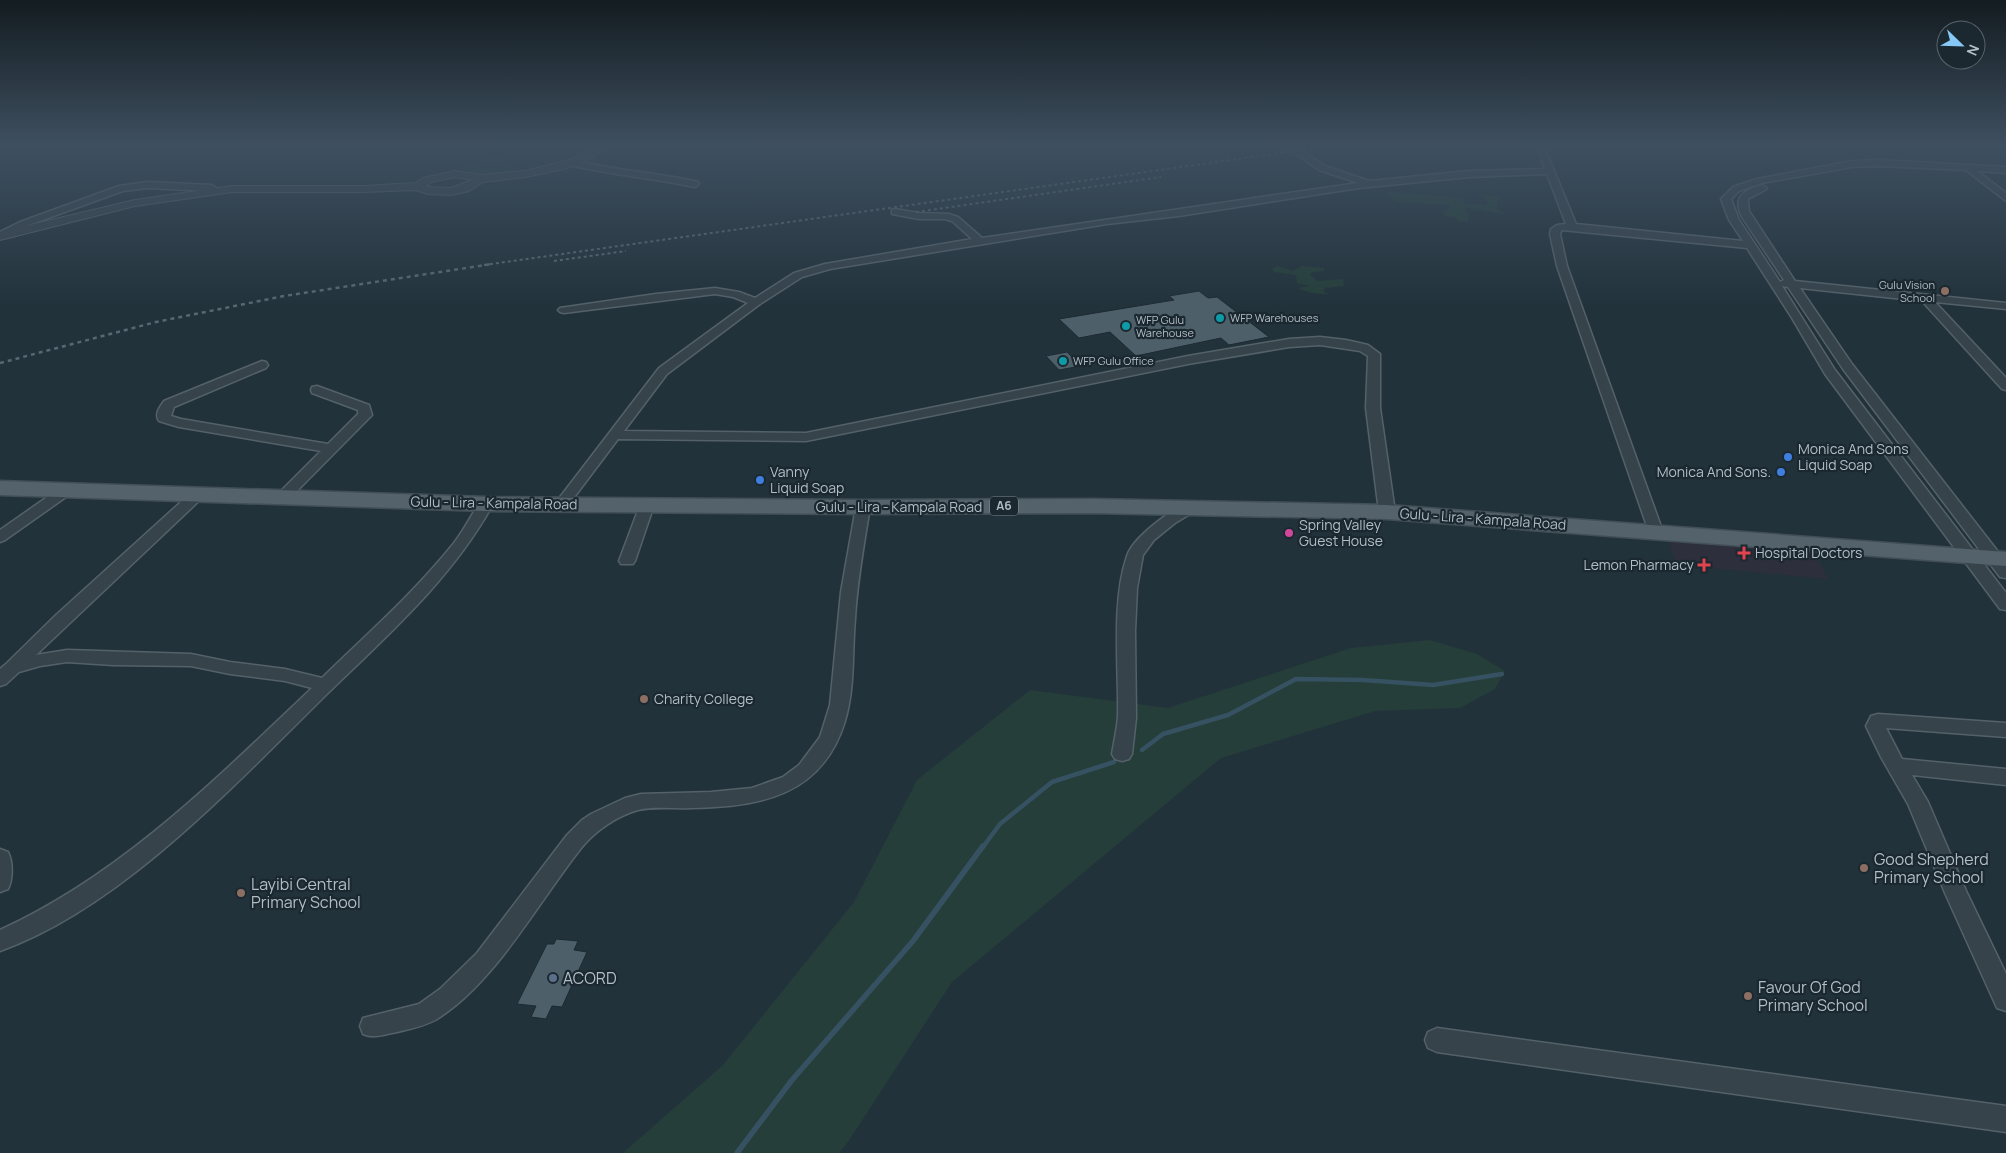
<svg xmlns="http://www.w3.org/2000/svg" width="2006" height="1153" viewBox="0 0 2006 1153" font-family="Manrope,sans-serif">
  <rect width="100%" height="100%" fill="#22323b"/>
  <!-- medical -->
  <path fill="#2e2f3c" d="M1665 530 1809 541 1828 579 1677 565Z"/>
  <!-- green -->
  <path fill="#253e3a" d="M470 151 510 156 508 162 514 166 509 172 497 175 465 177 464 166 477 162 482 158 470 157Z
    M1384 191 1462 198 1465 204 1489 205 1481 194 1499 197 1497 209 1504 212 1503 214C1491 213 1480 209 1467 207L1465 209 1469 214 1467 222 1458 221 1456 217 1444 216 1443 212 1450 208 1449 205 1396 202Z
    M1277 266 1293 271 1302 266 1325 268 1324 271 1312 272 1310 275 1318 281 1343 279 1344 286 1325 288 1324 292 1330 294C1319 295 1308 293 1298 288L1310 286 1297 283 1296 275 1274 272 1272 269Z
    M1430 640 1477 654 1505 671 1495 689 1460 708 1375 711 1221 758 952 982 848 1142 839 1153H623L723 1065 854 902 917 780 1030 690 1168 708 1351 648Z"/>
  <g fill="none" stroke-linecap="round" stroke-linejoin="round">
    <!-- stream-far1 -->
    <path stroke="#365161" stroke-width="4.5" d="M1142 750 1163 734 1228 715 1296 679 1363 680 1433 685 1502 674
      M983 847 1000 824 1052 782 1114 762"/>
    <!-- stream -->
    <path stroke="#365161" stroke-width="5.5" d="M737 1153 792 1080 913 941 983 846"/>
  </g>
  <!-- building -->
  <path fill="#4d5f69" stroke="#1d2a32" d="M1199 291 1208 298 1217 297 1269 337 1229 345 1221 338 1136 356 1110 332 1079 338 1059 319 1174 300 1169 296Z
    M1067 352 1081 366 1059 370 1046 356Z
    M556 939 578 941 574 950 587 952 562 1007 552 1006 546 1019 531 1017 536 1006 517 1004 547 944H554Z"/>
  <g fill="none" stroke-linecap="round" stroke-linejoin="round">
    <!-- minor casing -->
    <g stroke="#546169" stroke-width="3">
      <path id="minor" d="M1285 146H1295L1325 166 1369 181 1469 171 1545 169 1536 146H1544L1576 224 1743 241 1729 220 1721 199 1733 187 1757 179 1852 161 1878 160 2006 167V173L1977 171 2006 193V201L1966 170 1878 166 1852 167 1762 183 1739 191 1731 199 1739 220 1780 282 1784 280 1742 217C1732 197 1744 190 1762 185L1767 188 1765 190 1748 199 1749 211 1795 281 2006 303V309L1935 302 2006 378V390L2002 389 1922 301 1800 288 1852 364 2006 562V578L2000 577 1843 369 1788 287 1782 286 1835 370 2006 593V610L2000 609 1825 374 1792 318 1747 248 1562 230 1560 234 1567 266 1663 532 1660 535H1650L1557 266 1550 234 1551 229 1557 225 1566 224 1547 174 1469 177 1359 188 1179 216 1107 224 830 269 802 277 760 304 667 374 624 431 806 433 1188 356 1289 339 1320 337 1346 340 1368 345 1380 354V408L1395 512 1392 515H1382L1379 512 1366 408 1368 356 1360 351 1320 345 1289 347 1188 364 806 441 618 439 566 508H556L554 505 659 368 748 303 733 297 715 294 564 313 560 312 558 310 560 308 656 294 715 288 739 292 755 298 794 273 825 264 972 239 952 221 945 219H919L892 214V210L895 209 919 213 949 214 958 217 982 238 1358 183 1319 170Z
        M573 160C614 171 657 172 698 182L699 184 695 187C653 178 611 175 570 165L569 163Z
        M148 182 212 185 220 191 215 194 209 191 148 188 123 191 26 226 5 237H0V232L20 222 119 186Z
        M262 361 266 362 268 365 266 368 174 407 171 416 181 419 328 444 358 414V410L312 393 311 390 312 387 317 386 369 405 372 415 287 501H277L275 498 277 495 321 451 179 427 159 421C154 414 160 407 164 401Z
        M68 485 73 486 75 489 73 492 5 540 0 542V530L63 486Z
        M197 491 202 492 204 495 202 498 36 655 67 650 191 654 230 662 285 669 322 678C367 634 415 592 454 543 464 530 471 515 481 501H491L493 504C453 577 389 634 330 691 238 781 123 907 0 951V930C121 875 217 778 312 688L285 681 230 674 191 666 113 665 67 662 40 666 19 672 6 684 0 686V669L6 664 56 615 192 492Z
        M647 501 652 502 654 505 635 561 633 564H621L619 561 640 505 642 502Z
        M863 503 868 504 870 507C864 544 857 582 855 619 852 653 855 688 845 721 822 796 760 807 691 808 674 809 655 806 638 810 617 816 596 830 582 847 538 902 496 982 437 1019 425 1026 410 1029 397 1032 385 1034 375 1039 363 1034L360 1026 363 1018 419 1004 440 989 477 953 567 835 582 820 591 814 625 798 641 794 711 792 752 788 783 777 799 765 820 737 830 705 841 592 856 507 858 504Z
        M1190 504 1195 505 1197 508 1195 511 1175 523 1154 540 1143 555 1137 588 1135 631 1136 718 1132 754 1129 759 1122 761 1115 759 1112 754C1114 742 1117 729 1118 716 1119 668 1111 602 1127 556 1133 538 1171 508 1190 504Z
        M1878 714 2006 723V737L1886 728 1902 759 2006 769V785L1912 775 1928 802 1967 893 2006 974V1011L1997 1008 1945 893 1908 804 1881 757 1866 726 1871 716Z
        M0 849 8 852C13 862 13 879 8 889L0 892Z
        M1437 1028 2006 1106V1132L1437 1052 1428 1048 1425 1040 1428 1032Z"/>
    </g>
    <!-- tertiary casing -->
    <g stroke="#546169" stroke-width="2">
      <path id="tertiary" d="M593 146H605L594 157 564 169 525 177 483 182 469 191 451 195 428 194 416 190 363 192H232L135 206 0 240V232L135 200 232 186H363L416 183 423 178 455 171 481 175 525 171 573 159ZM455 177 472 180 451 188 426 187 431 182Z"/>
    </g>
    <!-- primary casing -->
    <g stroke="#424f57" stroke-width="3">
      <path id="primary" d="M0 481 486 497 863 500 1093 499 1387 505 2006 552V566L1387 519 1093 513 863 514 486 511 0 495Z"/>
    </g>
    <!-- minor -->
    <use href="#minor" fill="#36434b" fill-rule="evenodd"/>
    <!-- tertiary -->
    <use href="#tertiary" fill="#36434b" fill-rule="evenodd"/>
    <!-- primary -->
    <use href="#primary" fill="#54626b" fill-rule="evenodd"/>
    <!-- rail-far1 -->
    <path stroke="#586872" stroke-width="2" stroke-dasharray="3 3" stroke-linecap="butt" d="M916 212 1161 177
      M554 261 626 251
      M484 265 1330 146"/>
    <!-- rail -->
    <path stroke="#586872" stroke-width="2.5" stroke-dasharray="4 4" stroke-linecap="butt" d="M0 363 156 322 284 296 492 264"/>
  </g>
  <!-- sky -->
  <linearGradient id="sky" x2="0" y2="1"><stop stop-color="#131c20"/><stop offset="0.47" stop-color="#3e4f60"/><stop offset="1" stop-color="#3e4f60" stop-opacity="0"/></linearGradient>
  <rect width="2006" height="308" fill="url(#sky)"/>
  <!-- markers -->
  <g fill="#8d6e63" stroke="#1b2830" stroke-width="2">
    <circle cx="1945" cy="291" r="5"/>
    <circle cx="644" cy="699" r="5"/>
    <circle cx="1864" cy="868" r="5"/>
    <circle cx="241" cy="893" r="5"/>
    <circle cx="1748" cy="996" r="5"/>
  </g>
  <g fill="#0f9aa8" stroke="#1b2830" stroke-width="2">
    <circle cx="1220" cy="318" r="5"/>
    <circle cx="1126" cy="326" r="5"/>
    <circle cx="1063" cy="361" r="5"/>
  </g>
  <g fill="#3f7fe0" stroke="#1b2830" stroke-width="2">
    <circle cx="1788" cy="457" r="5"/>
    <circle cx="1781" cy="472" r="5"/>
    <circle cx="760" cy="480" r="5"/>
  </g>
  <circle fill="#d1479c" stroke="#1b2830" stroke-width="2" cx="1289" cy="533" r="5"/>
  <g fill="#e0444e" stroke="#1b2830" stroke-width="2">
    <path d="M1741.5 545.5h5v5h5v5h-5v5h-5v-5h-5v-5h5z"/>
    <path d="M1701.5 557.5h5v5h5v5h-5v5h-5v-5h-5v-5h5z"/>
  </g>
  <circle fill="#5c6f8a" stroke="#1b2830" stroke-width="2" cx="553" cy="978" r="5"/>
  <g text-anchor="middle" stroke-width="4.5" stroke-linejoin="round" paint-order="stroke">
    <!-- far-poi labels -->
    <g font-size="11" fill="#b1bec7" stroke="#1b2830" text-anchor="start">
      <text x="1935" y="289" text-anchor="end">Gulu Vision<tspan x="1935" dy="13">School</tspan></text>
      <text x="1230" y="322">WFP Warehouses</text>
      <text x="1136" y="324">WFP Gulu<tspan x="1136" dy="13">Warehouse</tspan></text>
      <text x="1073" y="365">WFP Gulu Office</text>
    </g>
    <!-- shield labels -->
    <rect fill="#1b2830" stroke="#84919a" stroke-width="1" x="990" y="496.5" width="28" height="19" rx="4"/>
    <g font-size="12" font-weight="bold" fill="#b1bec7">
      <text x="1004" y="510">A6</text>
    </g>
    <!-- poi labels -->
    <g font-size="14" fill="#b1bec7" stroke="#1b2830" text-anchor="start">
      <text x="1798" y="454">Monica And Sons<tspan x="1798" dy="16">Liquid Soap</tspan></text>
      <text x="770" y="477">Vanny<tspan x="770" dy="16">Liquid Soap</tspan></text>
      <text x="1771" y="477" text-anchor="end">Monica And Sons.</text>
      <text x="1299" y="530">Spring Valley<tspan x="1299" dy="16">Guest House</tspan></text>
      <text x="1755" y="558">Hospital Doctors</text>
      <text x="1694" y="570" text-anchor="end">Lemon Pharmacy</text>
      <text x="654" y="704">Charity College</text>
    </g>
    <!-- street labels -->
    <g font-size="14" fill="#b1bec7" stroke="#1b2830">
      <text transform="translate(494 503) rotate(1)" y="5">Gulu - Lira - Kampala Road</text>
      <text x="899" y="512">Gulu - Lira - Kampala Road</text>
      <text transform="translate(1483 519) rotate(4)" y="5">Gulu - Lira - Kampala Road</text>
    </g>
    <!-- near-poi labels -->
    <g font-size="16" fill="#b1bec7" stroke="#1b2830" text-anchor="start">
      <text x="1874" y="865">Good Shepherd<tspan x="1874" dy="18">Primary School</tspan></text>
      <text x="251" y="890">Layibi Central<tspan x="251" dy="18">Primary School</tspan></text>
      <text x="563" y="984">ACORD</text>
      <text x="1758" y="993">Favour Of God<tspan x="1758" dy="18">Primary School</tspan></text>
    </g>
  </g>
  <!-- north arrow -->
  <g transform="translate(1961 45) rotate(113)"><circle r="24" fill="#1b2830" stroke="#57646c"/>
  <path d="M0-4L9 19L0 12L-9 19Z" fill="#87c9f6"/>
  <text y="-8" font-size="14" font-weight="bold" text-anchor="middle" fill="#b1bec7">N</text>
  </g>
</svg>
